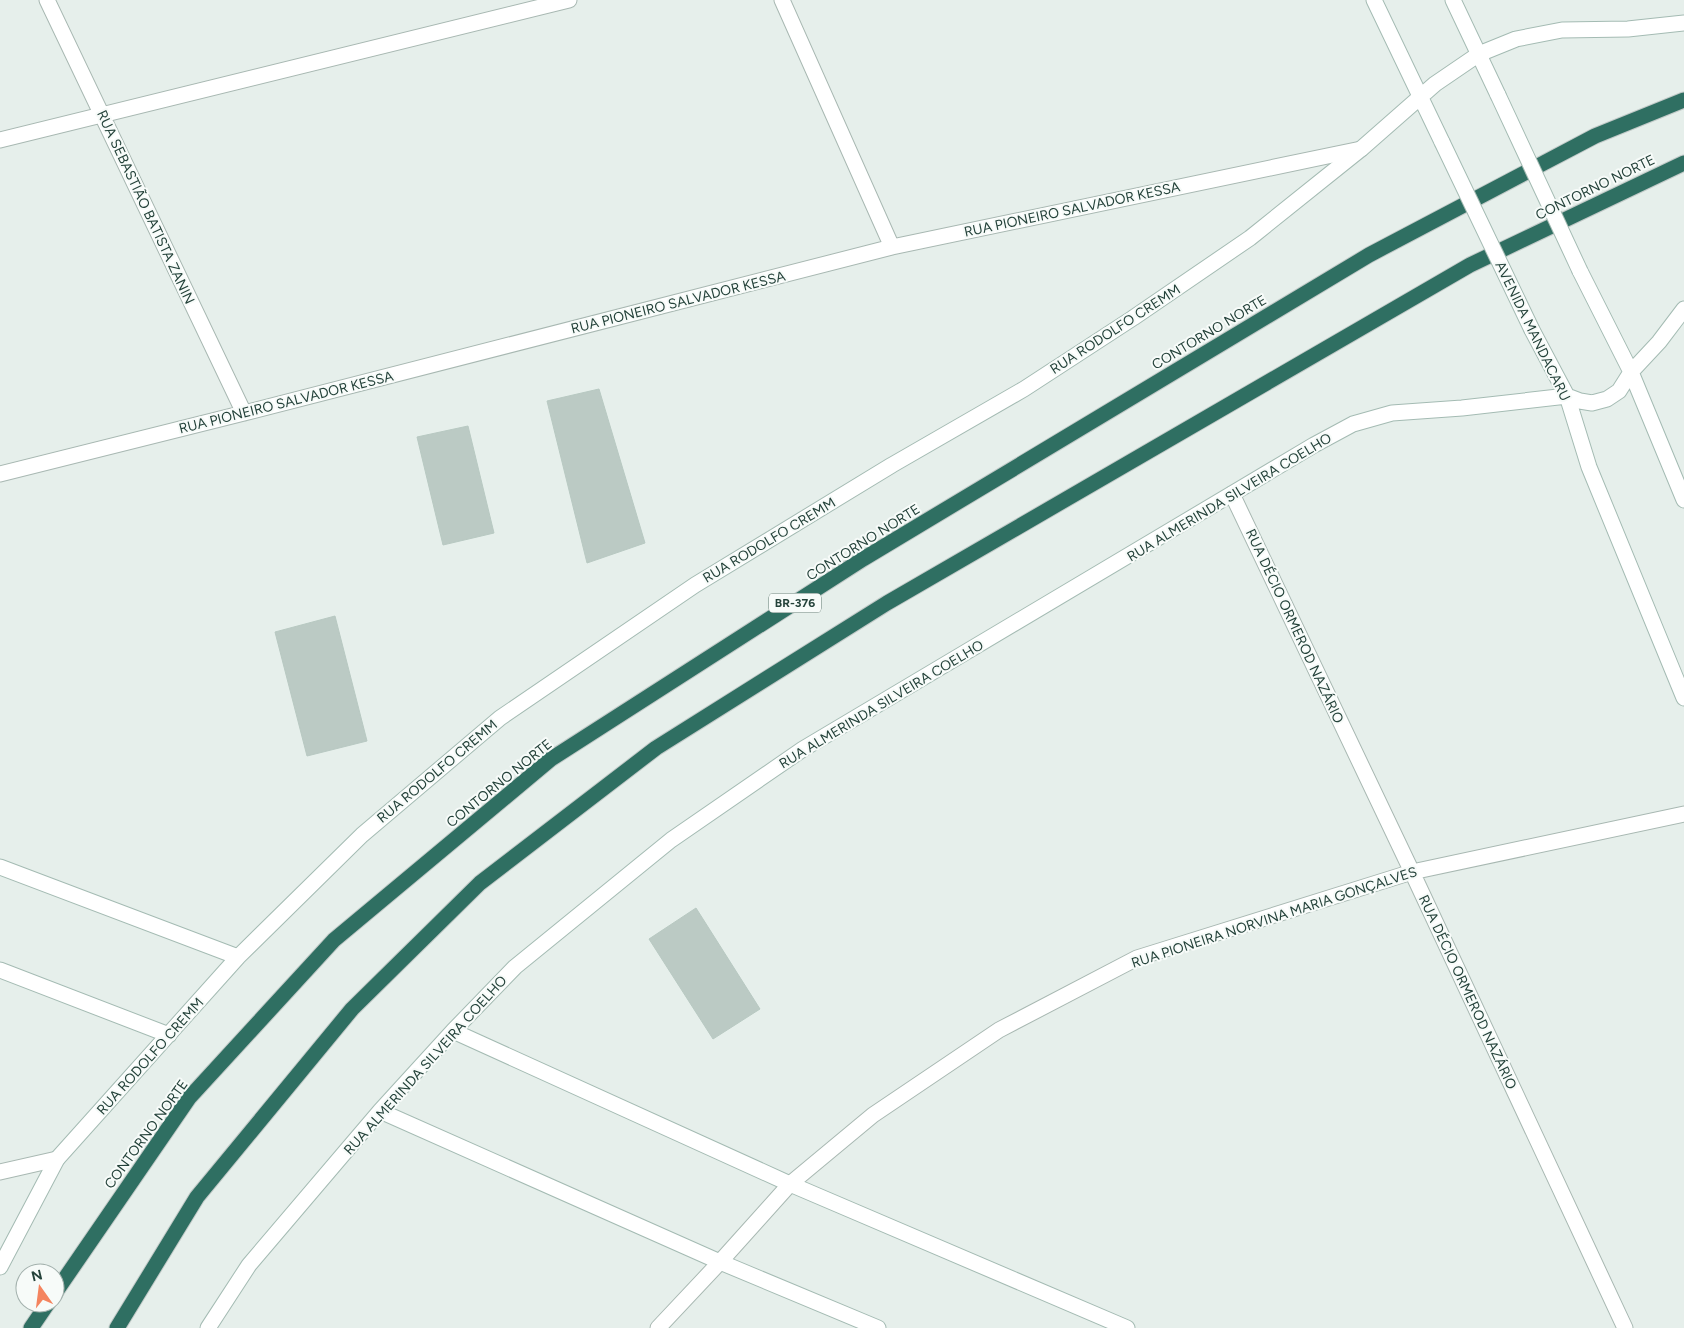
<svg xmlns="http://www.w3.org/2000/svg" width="1684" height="1328" viewBox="0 0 1684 1328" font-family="Figtree,sans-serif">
  <rect width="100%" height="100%" fill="#e6efeb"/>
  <!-- building -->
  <path fill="#bbcac4" stroke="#b8c9c2" d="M599 389 645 543 587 563 547 401Z
    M468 426 494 533 443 545 417 437Z
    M335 616 367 741 307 756 275 632Z
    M696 908 760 1009 713 1039 649 939Z"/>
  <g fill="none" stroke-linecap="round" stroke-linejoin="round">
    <!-- street casing -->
    <g stroke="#a8b8b2" stroke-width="17">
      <path id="street" d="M47 0 244 413
        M782 0 892 247
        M0 140 569 0
        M0 474 244 413 892 247 1361 149
        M1232 494 1412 872 1625 1328
        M0 1172 57 1159
        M658 1328 720 1262 790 1184 873 1115 999 1030 1137 958 1412 872 1684 814"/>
    </g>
    <!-- secondary casing -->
    <g stroke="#a4bbb3" stroke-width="17">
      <path id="secondary" d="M1374 0 1442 142
        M1453 0 1498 95
        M1580 271 1631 372 1684 500
        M1532 330 1567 396 1589 467 1684 698
        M0 867 238 957
        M0 970 169 1035
        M453 1031 790 1184 1127 1328
        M380 1111 720 1262 878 1328
        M0 1267 57 1159 238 957 362 835 500 718 695 585 892 465 1024 389 1133 318 1250 238 1361 149 1435 84 1479 54 1516 39 1562 30 1628 29 1684 23
        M208 1328 249 1265 380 1111 453 1031 515 967 671 840 803 749 1314 445 1353 424 1392 413 1462 408 1567 396 1580 401 1592 403 1607 399 1619 391 1631 372 1659 342 1684 309"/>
    </g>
    <!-- highway casing -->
    <g stroke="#c2cac8" stroke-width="17">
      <path id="highway" d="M55 1293 189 1098 334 940 551 759 863 559 1369 255 1595 136 1684 100
        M31 1328 48 1303
        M117 1328 197 1197 352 1009 480 883 656 748 887 603 1470 265 1684 163"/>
    </g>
    <!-- street -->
    <use href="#street" stroke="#fff" stroke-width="15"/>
    <!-- secondary -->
    <use href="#secondary" stroke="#fff" stroke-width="15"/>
    <!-- highway -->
    <use href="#highway" stroke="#2f6f62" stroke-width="15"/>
    <!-- secondary-bridge casing -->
    <g stroke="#a4bbb3" stroke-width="17" stroke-linecap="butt">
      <path id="secondary-bridge" d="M1498 95 1580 271
        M1442 142 1532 330"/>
    </g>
    <!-- secondary-bridge -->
    <use href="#secondary-bridge" stroke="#fff" stroke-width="15"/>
  </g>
  <g text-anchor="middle" stroke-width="4" stroke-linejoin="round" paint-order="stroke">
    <!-- shield labels -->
    <rect fill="#f7fbf9" stroke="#637a73" stroke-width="1" x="769" y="593.5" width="52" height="19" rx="4"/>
    <g font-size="12" font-weight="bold" fill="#24423a">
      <text x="795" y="607">BR-376</text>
    </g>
    <!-- street labels -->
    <g font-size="14" fill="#24423a" stroke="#f7fbf9">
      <text transform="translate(1595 187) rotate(-26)" y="5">CONTORNO NORTE</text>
      <text transform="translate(146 207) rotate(65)" y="5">RUA SEBASTIÃO BATISTA ZANIN</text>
      <text transform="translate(1072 209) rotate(-12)" y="5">RUA PIONEIRO SALVADOR KESSA</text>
      <text transform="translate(678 302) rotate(-14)" y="5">RUA PIONEIRO SALVADOR KESSA</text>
      <text transform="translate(1115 329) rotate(-33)" y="5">RUA RODOLFO CREMM</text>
      <text transform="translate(1533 331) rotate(64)" y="5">AVENIDA MANDACARU</text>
      <text transform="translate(1209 332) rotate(-31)" y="5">CONTORNO NORTE</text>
      <text transform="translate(286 402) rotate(-14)" y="5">RUA PIONEIRO SALVADOR KESSA</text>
      <text transform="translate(1229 497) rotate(-31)" y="5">RUA ALMERINDA SILVEIRA COELHO</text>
      <text transform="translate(769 540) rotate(-31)" y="5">RUA RODOLFO CREMM</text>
      <text transform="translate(863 542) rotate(-32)" y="5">CONTORNO NORTE</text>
      <text transform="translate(1295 626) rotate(65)" y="5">RUA DÉCIO ORMEROD NAZÁRIO</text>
      <text transform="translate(881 704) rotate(-31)" y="5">RUA ALMERINDA SILVEIRA COELHO</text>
      <text transform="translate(437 771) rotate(-40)" y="5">RUA RODOLFO CREMM</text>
      <text transform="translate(499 783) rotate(-39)" y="5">CONTORNO NORTE</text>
      <text transform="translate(1274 917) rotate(-18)" y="5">RUA PIONEIRA NORVINA MARIA GONÇALVES</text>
      <text transform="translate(1468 992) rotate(65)" y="5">RUA DÉCIO ORMEROD NAZÁRIO</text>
      <text transform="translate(150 1056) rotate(-48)" y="5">RUA RODOLFO CREMM</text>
      <text transform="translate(425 1065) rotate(-48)" y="5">RUA ALMERINDA SILVEIRA COELHO</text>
      <text transform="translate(146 1134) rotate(-54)" y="5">CONTORNO NORTE</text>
    </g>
  </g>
  <!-- north arrow -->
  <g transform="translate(40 1288) rotate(346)"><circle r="24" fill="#f7fbf9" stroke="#a3b1ad"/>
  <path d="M0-4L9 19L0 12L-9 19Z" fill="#f4845f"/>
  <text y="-8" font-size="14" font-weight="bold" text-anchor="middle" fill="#24423a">N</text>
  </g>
</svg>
